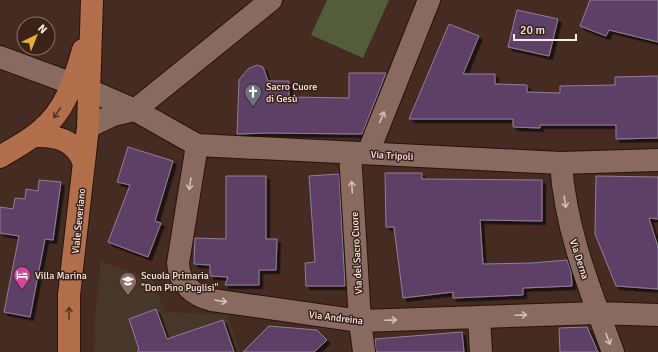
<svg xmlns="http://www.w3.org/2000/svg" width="658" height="352" viewBox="0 0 658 352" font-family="Signika,sans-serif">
  <defs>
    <filter id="shadow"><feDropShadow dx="3.5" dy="3.5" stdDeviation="0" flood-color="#0009"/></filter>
  </defs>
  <rect width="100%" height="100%" fill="#452c22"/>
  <!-- education -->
  <path fill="#46372a" d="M101 261 153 280 165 312 227 315 240 352H94L95 317Z"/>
  <!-- green -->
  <path fill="#545d39" d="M327 0H389L363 58 311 35Z"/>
  <!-- building -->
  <path fill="#5d4066" stroke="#917f97" filter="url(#shadow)" d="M590 0H658V42L609 30 606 36 580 26Z
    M517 10 558 19 549 56 508 47Z
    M449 24 479 36 463 74H495V84L527 85V92L560 93V86L615 85V77L658 76V138L616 139V125H540V128L513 127V119H409Z
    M257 65 263 67 268 81H289V97L349 98V73H386L362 134 268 133 237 134 239 80 248 69Z
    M128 147 173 161 155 221 161 223 148 257 108 242 130 185 117 182Z
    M385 173H422V179L542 180V221L480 220 483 264 532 263 567 260 571 271 572 286 523 288V295L453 298V292L403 298 394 227H386Z
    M339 174 345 286H306L305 263 315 262 309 176Z
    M226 176H266V239H277L276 270H259V285H225L228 277 210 276V265L194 264 195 238 226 239Z
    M596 176 658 177V219L649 218 658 247V289L616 286 595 234Z
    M39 180 61 182 53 240 45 239 30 317 4 312 19 236 0 233V207L13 209 15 198 25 199 26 189 38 191Z
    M156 309 167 339 223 320 234 352H138V349H139L129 319Z
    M269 326 317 330 327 340 314 352H243Z
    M587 327 598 352H560L559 328Z
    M462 332 464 352H376L375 339Z"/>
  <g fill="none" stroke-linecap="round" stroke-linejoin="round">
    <!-- minor casing -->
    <g stroke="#2a130b" stroke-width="24">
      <path id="minor" d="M0 57 73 84
        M89 90 135 110 197 145 561 163 658 160
        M88 127 113 115 135 110 271 0
        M197 145 178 263C179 283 193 296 212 300L360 321 598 313 658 315
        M350 153 360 321 364 352
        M368 153 429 0
        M561 163C565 229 590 290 613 352
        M479 317 481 352"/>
    </g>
    <!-- major casing -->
    <g stroke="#2a130b" stroke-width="24">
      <path id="major" d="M34 136C57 135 75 140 84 163
        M0 157C14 148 29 141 41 130 66 110 74 80 83 50
        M69 352V295L88 127 92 0"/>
    </g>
    <!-- minor -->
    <use href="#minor" stroke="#886b60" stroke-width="22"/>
    <!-- major -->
    <use href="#major" stroke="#b16f4b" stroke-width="22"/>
  </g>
  <!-- one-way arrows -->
  <defs><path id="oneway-shaft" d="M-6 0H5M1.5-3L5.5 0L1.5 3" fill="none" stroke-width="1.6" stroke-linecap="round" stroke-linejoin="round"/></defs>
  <g stroke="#583526">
    <use href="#oneway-shaft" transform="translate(57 113) rotate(124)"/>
    <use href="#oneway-shaft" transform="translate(69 313) rotate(-89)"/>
  </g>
  <g stroke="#d3beb6">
    <use href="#oneway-shaft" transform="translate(382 117) rotate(-68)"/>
    <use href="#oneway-shaft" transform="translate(190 184) rotate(99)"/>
    <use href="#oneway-shaft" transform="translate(352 187) rotate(-93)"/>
    <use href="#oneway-shaft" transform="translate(565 202) rotate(81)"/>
    <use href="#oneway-shaft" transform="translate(221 301) rotate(8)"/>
    <use href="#oneway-shaft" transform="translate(521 315) rotate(-2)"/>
    <use href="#oneway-shaft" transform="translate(391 320) rotate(-2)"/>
    <use href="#oneway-shaft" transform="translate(608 339) rotate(70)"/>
  </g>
  <!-- icons -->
  <defs>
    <g id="church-pin" transform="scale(0.9)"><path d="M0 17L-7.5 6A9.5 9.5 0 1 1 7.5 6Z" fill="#6b7280" stroke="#3a2219"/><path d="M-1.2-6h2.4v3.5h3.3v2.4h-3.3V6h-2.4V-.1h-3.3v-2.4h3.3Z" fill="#fff"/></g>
    <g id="hotel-pin" transform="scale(0.9)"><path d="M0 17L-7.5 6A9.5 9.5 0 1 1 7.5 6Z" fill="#d1479c" stroke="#3a2219"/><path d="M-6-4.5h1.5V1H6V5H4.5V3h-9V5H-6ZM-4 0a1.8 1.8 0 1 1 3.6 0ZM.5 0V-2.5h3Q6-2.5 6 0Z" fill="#fff"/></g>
    <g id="school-pin" transform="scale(0.9)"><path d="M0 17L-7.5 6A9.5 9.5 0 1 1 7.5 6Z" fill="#8d6e63" stroke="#3a2219"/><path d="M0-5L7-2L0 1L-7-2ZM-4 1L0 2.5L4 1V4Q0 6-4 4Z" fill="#fff"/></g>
  </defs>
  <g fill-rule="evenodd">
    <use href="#church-pin" x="253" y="92"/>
    <use href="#hotel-pin" x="22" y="275"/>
    <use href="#school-pin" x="128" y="281"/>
  </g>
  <g text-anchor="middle" stroke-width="3" stroke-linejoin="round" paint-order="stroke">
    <!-- poi labels -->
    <g font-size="10" fill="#fcebe5" stroke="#3a2219" text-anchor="start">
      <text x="266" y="90">Sacro Cuore<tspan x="266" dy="12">di Gesù</tspan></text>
      <text x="35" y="279">Villa Marina</text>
      <text x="141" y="279">Scuola Primaria<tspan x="141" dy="12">"Don Pino Puglisi"</tspan></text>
    </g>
    <!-- street labels -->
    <g font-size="10" fill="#fcebe5" stroke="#3a2219">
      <text transform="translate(392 155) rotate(3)" y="4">Via Tripoli</text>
      <text transform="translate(78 221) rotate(-84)" y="4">Viale Severiano</text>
      <text transform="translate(356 253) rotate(-93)" y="4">Via del Sacro Cuore</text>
      <text transform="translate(580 259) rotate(72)" y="4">Via Derna</text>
      <text transform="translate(336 317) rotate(7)" y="4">Via Andreina</text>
    </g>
  </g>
  <!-- north arrow -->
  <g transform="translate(36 36) rotate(43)"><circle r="19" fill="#3a2219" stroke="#88726b"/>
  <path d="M0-3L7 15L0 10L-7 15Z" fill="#e6ad36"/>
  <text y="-6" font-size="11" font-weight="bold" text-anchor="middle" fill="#fcebe5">N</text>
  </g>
  <!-- scale -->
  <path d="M514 34v6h62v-6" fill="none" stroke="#fcebe5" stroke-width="2"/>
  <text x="520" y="34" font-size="12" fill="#fcebe5" stroke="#3a2219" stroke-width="3" paint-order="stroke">20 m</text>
</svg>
